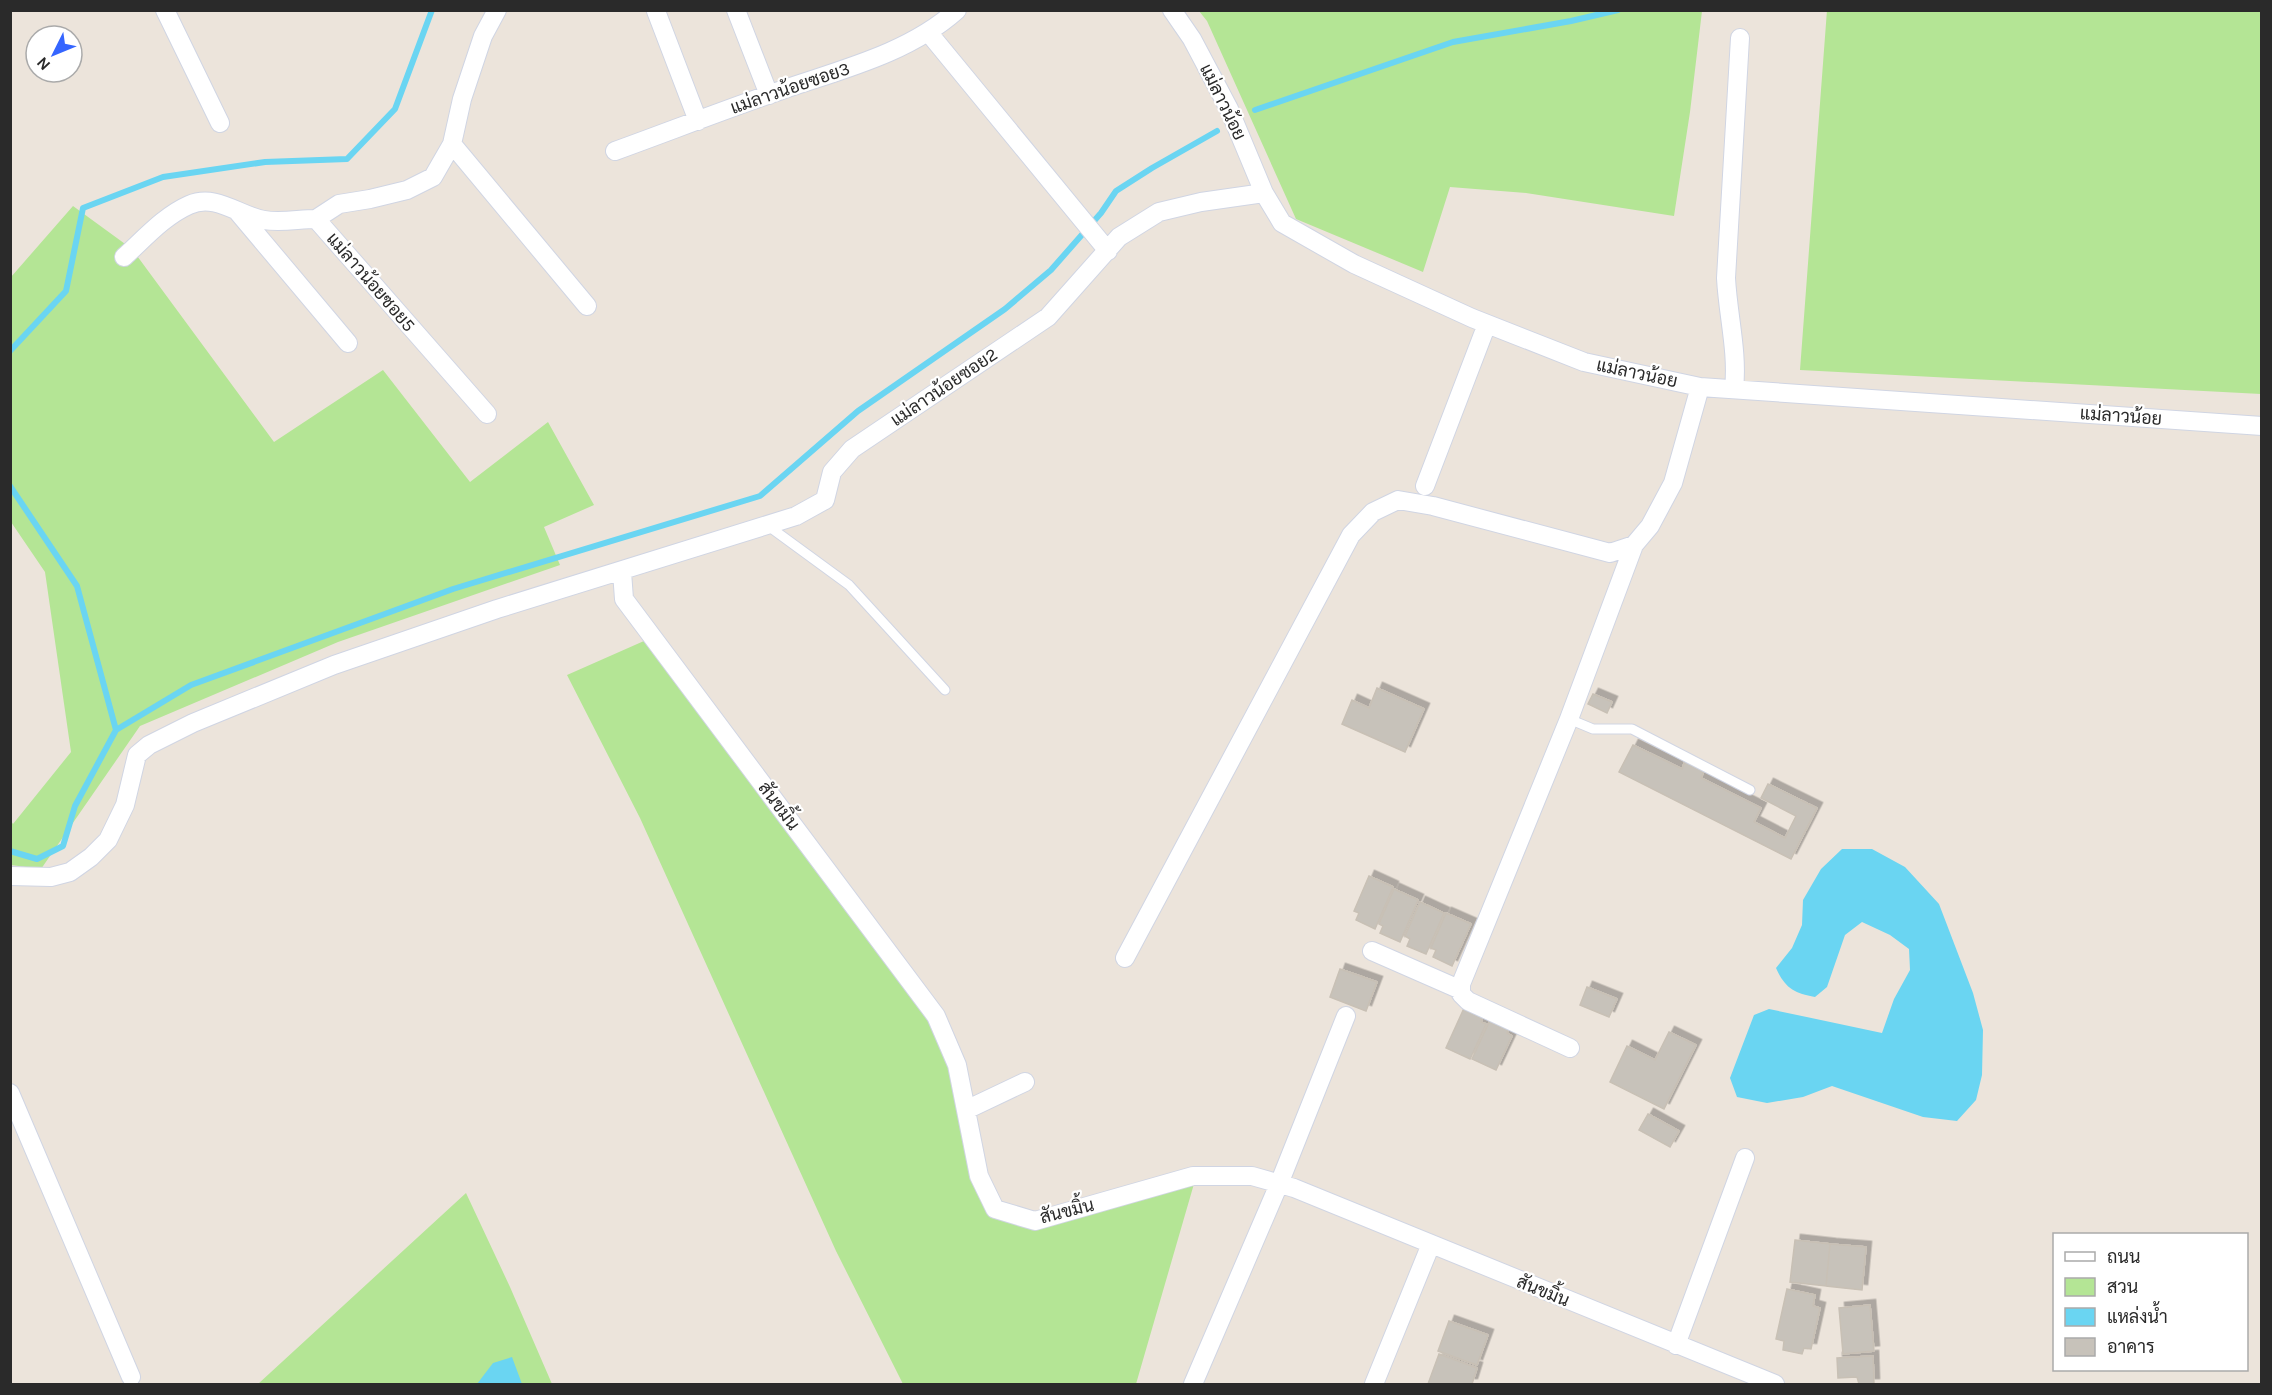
<svg xmlns="http://www.w3.org/2000/svg" width="2272" height="1395" viewBox="0 0 2272 1395" font-family="Karla,Sarabun,sans-serif">
  <defs>
    <filter id="shadow"><feDropShadow dx="5.5" dy="-5.5" stdDeviation="0" flood-color="#0004"/></filter>
  </defs>
  <rect width="100%" height="100%" fill="#ece4db"/>
  <!-- green -->
  <path fill="#b4e595" d="M1827 10 2261 11V394L1800 370Z
    M1199 11H1702L1690 112 1674 216 1526 193 1450 187 1423 272 1296 219 1207 21Z
    M73 206 132 249 274 442 383 370 470 482 548 422 594 505 544 527 560 565 338 642 140 726 41 869 11 865 10 819 13 824 71 752 45 572 11 522V277Z
    M653 637 936 1016 995 1209 1035 1221 1198 1170 1136 1384H903L836 1251 640 818 567 675Z
    M466 1193 510 1287 552 1384H258Z"/>
  <!-- water -->
  <path fill="#6ad5f2" d="M1842 849H1872L1905 867 1939 904 1973 993 1983 1030 1982 1075 1976 1100 1957 1121 1923 1117 1832 1086 1803 1097 1767 1103 1737 1097 1730 1078 1754 1015 1769 1009 1882 1033 1894 999 1910 970 1909 949 1890 935 1862 922 1845 935 1827 987 1815 997C1794 993 1785 988 1776 968L1792 948 1802 925 1803 900 1821 869Z
    M512 1357 522 1384H477L493 1363Z"/>
  <g fill="none" stroke-linecap="round" stroke-linejoin="round">
    <!-- stream -->
    <path stroke="#6ad5f2" stroke-width="6" d="M1255 110 1453 42 1571 21 1618 10
      M10 351 66 291 83 208 163 177 265 162 347 159 395 109 432 10
      M10 486 77 586 116 730
      M10 851 37 859 63 846 75 806 116 730 191 685 453 589 760 496 858 411 1005 309 1051 270 1101 213 1116 191 1152 168 1217 131"/>
  </g>
  <!-- building -->
  <path fill="#c7c2ba" stroke="#c8c0b5" stroke-width="1.5" filter="url(#shadow)" d="M1377 688 1424 709 1405 752 1342 724 1352 700 1369 708Z
    M1593 694 1612 702 1607 713 1588 704Z
    M1633 745 1682 769 1685 761 1704 771 1701 778 1761 808 1754 822 1785 838 1796 816 1761 798 1768 784 1817 808 1791 859 1619 772Z
    M1369 876 1393 887 1375 929 1356 920 1359 913 1354 911Z
    M1394 889 1418 900 1400 942 1380 933 1383 926 1379 924Z
    M1420 902 1444 913 1426 954 1407 946 1410 939 1405 936Z
    M1446 913 1471 924 1452 966 1433 957 1436 950 1431 948Z
    M1340 969 1377 982 1366 1011 1330 997Z
    M1587 987 1617 999 1609 1017 1580 1005Z
    M1465 1006 1484 1015 1481 1022 1486 1024 1470 1059 1446 1048Z
    M1491 1018 1510 1026 1507 1033 1512 1036 1496 1070 1472 1059Z
    M1669 1032 1696 1045 1664 1109 1610 1082 1627 1046 1655 1060Z
    M1648 1114 1679 1131 1670 1147 1639 1130Z
    M1795 1240 1830 1244 1826 1286 1790 1282Z
    M1830 1244 1866 1247 1862 1290 1826 1286Z
    M1787 1289 1815 1295 1813 1306 1820 1308 1811 1349 1804 1348 1802 1354 1783 1350 1784 1341 1776 1339Z
    M1870 1305 1874 1351 1843 1354 1839 1308Z
    M1449 1321 1488 1335 1477 1365 1438 1351Z
    M1439 1354 1477 1368 1472 1384H1428Z
    M1873 1356 1874 1384H1859L1857 1377 1838 1378 1837 1358Z"/>
  <g fill="none" stroke-linecap="round" stroke-linejoin="round">
    <!-- lane casing -->
    <g stroke="#d0d5e3" stroke-width="11">
      <path id="lane" d="M767 525 849 585 945 690
        M1569 719 1593 729H1632L1750 790"/>
    </g>
    <!-- street casing -->
    <g stroke="#d0d5e3" stroke-width="20">
      <path id="street" d="M165 10 220 123
        M736 10 769 95
        M1172 10 1192 39 1229 109 1264 193 1282 223 1354 264 1472 318 1584 362 1700 387 2262 426
        M656 11 698 121
        M928 32 1108 251
        M452 144 587 306
        M615 151C670 131 724 110 779 91 839 70 908 54 957 10
        M237 211 348 343
        M124 257C144 239 164 216 189 205 216 193 239 216 264 220 281 223 299 219 316 219
        M1734 389C1738 352 1728 316 1726 278L1740 38
        M487 414 316 219 339 204 370 199 407 190 433 177 452 144 462 99 483 36 497 10
        M1425 486 1487 324
        M622 572 624 599 936 1016 957 1065 979 1176 995 1209 1035 1221 1193 1176H1252L1294 1188 1775 1384
        M10 876 51 877 70 872 91 857 108 840 125 805 137 755 149 745 193 723 334 665 497 609 796 516 825 500 832 472 852 449 1048 317 1119 237 1159 212 1201 202 1264 193
        M1372 951 1461 990
        M1125 958 1351 535 1373 512 1398 500 1433 506 1610 553 1634 545 1650 526 1673 483 1700 387
        M1570 1048 1468 1001 1461 994V984L1569 719 1634 545
        M10 1093 131 1377
        M966 1110 1025 1082
        M1676 1345 1745 1158
        M1193 1384 1279 1184 1346 1016
        M1374 1384 1431 1244"/>
    </g>
    <!-- lane -->
    <use href="#lane" stroke="#fff" stroke-width="9"/>
    <!-- street -->
    <use href="#street" stroke="#fff" stroke-width="18"/>
  </g>
  <g text-anchor="middle" stroke-width="4.5" stroke-linejoin="round" paint-order="stroke">
    <!-- street labels -->
    <g font-size="18" fill="#2a2a2a" stroke="#fff">
      <text transform="translate(790 88) rotate(-19)" y="6">แม่ลาวน้อยซอย3</text>
      <text transform="translate(1223 102) rotate(64)" y="6">แม่ลาวน้อย</text>
      <text transform="translate(371 282) rotate(49)" y="6">แม่ลาวน้อยซอย5</text>
      <text transform="translate(1637 373) rotate(12)" y="6">แม่ลาวน้อย</text>
      <text transform="translate(944 387) rotate(-34)" y="6">แม่ลาวน้อยซอย2</text>
      <text transform="translate(2121 416) rotate(4)" y="6">แม่ลาวน้อย</text>
      <text transform="translate(779 806) rotate(53)" y="6">สันขมิ้น</text>
      <text transform="translate(1067 1211) rotate(-14)" y="6">สันขมิ้น</text>
      <text transform="translate(1543 1291) rotate(22)" y="6">สันขมิ้น</text>
    </g>
  </g>
  <!-- border -->
  <rect width="2272" height="1395" fill="none" stroke="#2a2a2a" stroke-width="24"/>
  <!-- legend -->
  <rect x="2053" y="1233" width="195" height="138" fill="#ffffff" stroke="#aaaaaa" stroke-width="1.5"/>
  <rect x="2065" y="1252" width="30" height="9" fill="#ffffff" stroke="#aaaaaa" stroke-width="1.5"/>
  <text x="2107" y="1263" font-size="18" fill="#2a2a2a">ถนน</text>
  <rect x="2065" y="1278" width="30" height="18" fill="#b4e595" stroke="#aaaaaa" stroke-width="1.5"/>
  <text x="2107" y="1293" font-size="18" fill="#2a2a2a">สวน</text>
  <rect x="2065" y="1308" width="30" height="18" fill="#6ad5f2" stroke="#aaaaaa" stroke-width="1.5"/>
  <text x="2107" y="1323" font-size="18" fill="#2a2a2a">แหล่งน้ำ</text>
  <rect x="2065" y="1338" width="30" height="18" fill="#c7c2ba" stroke="#aaaaaa" stroke-width="1.5"/>
  <text x="2107" y="1353" font-size="18" fill="#2a2a2a">อาคาร</text>
  <!-- north arrow -->
  <g transform="translate(54 54) rotate(227)"><circle r="28" fill="#ffffff" stroke="#aaaaaa" stroke-width="1.5"/>
  <path d="M0-4.5L10 22L0 15L-10 22Z" fill="#3565ff"/>
  <text y="-9" font-size="16" font-weight="bold" text-anchor="middle" fill="#2a2a2a">N</text>
  </g>
</svg>
